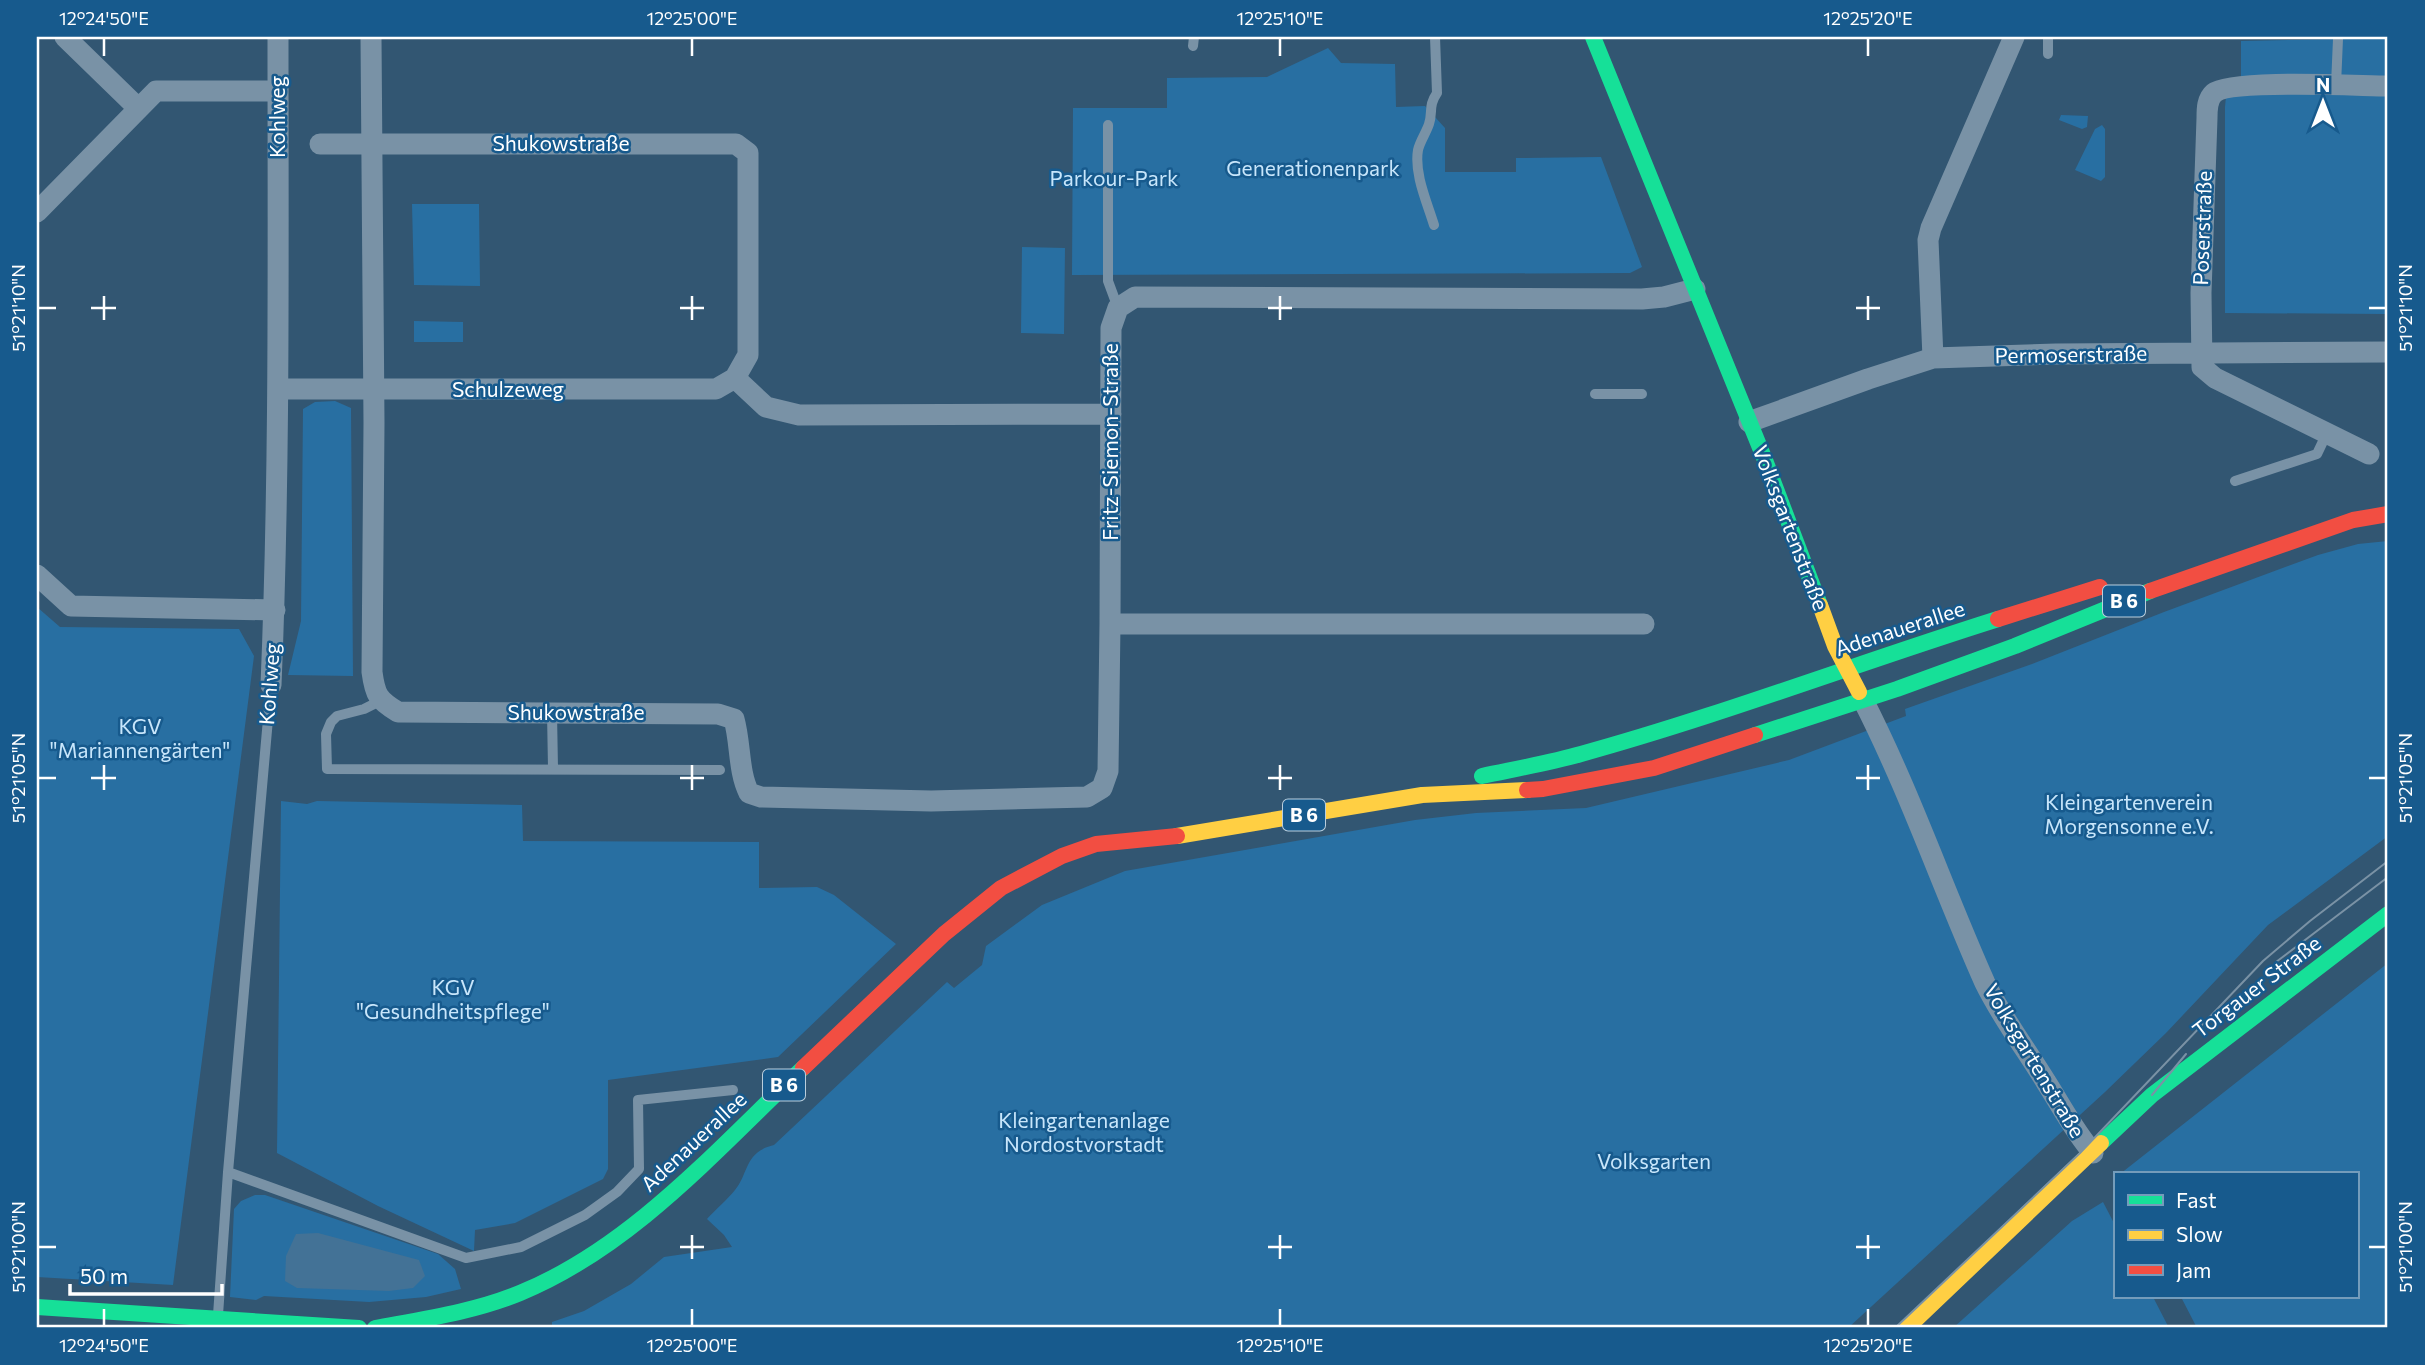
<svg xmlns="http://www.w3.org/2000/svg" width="2425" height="1365" viewBox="0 0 2425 1365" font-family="Commissioner,sans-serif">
  <rect width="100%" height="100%" fill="#325672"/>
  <!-- green -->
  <path fill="#286fa2" d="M2388 38V314L2225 313V107L2226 96 2241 93V41Z
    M1328 48 1341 63 1395 64 1396 107 1425 106 1445 128V172H1516V158L1601 157 1642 267 1630 273 1072 275 1073 108H1167V78L1267 77Z
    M2061 115 2088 116 2087 127 2082 129 2059 120Z
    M2102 125 2105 129V177L2101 181 2075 170 2095 129Z
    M412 204H479L480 286 414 285Z
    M1022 247 1065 248 1064 334 1021 333Z
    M414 321 463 322V342H414Z
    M335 401 351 408 353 676 288 675 301 621 303 409 315 402Z
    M2388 541V836L2268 925 2166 1033 2105 1092 1848 1328H552V1322L584 1311 631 1284 664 1257 732 1247 724 1235 707 1219C716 1209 727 1200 735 1190 749 1173 744 1152 774 1145L947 982 954 988 982 965 986 946 1042 905 1125 871 1415 820 1476 813 1586 808 1789 760 1906 716 1905 709 2032 664 2164 612 2318 555 2358 544Z
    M37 607 60 627 239 629 254 656 173 1285 37 1277Z
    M281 801 307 804 317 801 522 805 523 841 759 842V888L817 887 834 895 896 944 778 1057 608 1080V1169L603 1179 515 1223 475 1230 474 1251 378 1206 277 1153Z
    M2388 963V1328H2197L2181 1297H2357V1174H2120Z
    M255 1195H265L438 1254 455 1269 461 1289 426 1297 369 1302 264 1296 256 1300 230 1297 234 1209 241 1201Z
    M2103 1202 2115 1225V1297H2153L2169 1328H1953L2072 1221Z"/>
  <!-- water -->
  <path fill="#437296" d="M318 1233 419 1260 425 1276 413 1288 389 1291 297 1288 285 1281 286 1256 296 1234Z"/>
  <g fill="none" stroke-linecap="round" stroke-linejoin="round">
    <!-- lane -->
    <path stroke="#7992a6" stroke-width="10" d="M2048 37V54
      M1193 46 1194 37
      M2336 85 2338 39
      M1108 125V281L1118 308
      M1434 225C1427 202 1414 174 1418 150 1420 141 1426 133 1429 124 1433 112 1428 106 1437 93L1435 37
      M1595 394H1642
      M2235 481 2317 454 2327 433
      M380 701 364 709 337 716 331 722 326 734 327 769 720 770
      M552 713 553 768
      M228 1172 466 1258 521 1247 585 1215 617 1192 639 1169 638 1100 733 1090
      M218 1315 228 1172 271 685"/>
    <!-- street -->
    <path stroke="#7992a6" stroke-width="21" d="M65 37 138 108
      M371 37 374 423 372 672C375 695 378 700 398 712L718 714 734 719C741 744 738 771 749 793L761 797 931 801 1087 797 1102 788 1108 771 1110 624
      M37 212 156 91H278
      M1933 358 1928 240 1931 228 2014 37
      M735 378 766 407 799 415 1111 414
      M278 389H716L735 378 748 355V153L736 144H320
      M1749 422 1868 379 1933 358 2056 354 2388 352
      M2369 454 2215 378 2202 367 2201 293 2207 118C2207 109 2207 99 2214 93 2231 79 2360 86 2388 86
      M37 575 71 606 275 610
      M1644 624H1110L1111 328 1118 308 1135 297 1642 299 1664 297 1695 289
      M271 685C280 469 278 253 278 37
      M1863 700C1910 792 1943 889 1985 983 2002 1018 2026 1049 2046 1082 2062 1107 2074 1131 2093 1153"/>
    <!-- fast -->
    <path stroke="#16e098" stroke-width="16" d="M1593 37 1765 460 1820 605
      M1755 735 1897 689 2015 646 2150 591
      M1482 776C1515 769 1549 763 1581 754 1722 715 1858 663 1998 619
      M2101 1143 2152 1095 2388 914
      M37 1307 359 1328
      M375 1328C424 1319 474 1312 520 1293 632 1247 717 1149 803 1068"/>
    <!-- slow -->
    <path stroke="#ffcf43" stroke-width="16" d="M1820 605 1835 646 1859 692
      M1177 836 1422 795 1527 790
      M1907 1328 2101 1143"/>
    <!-- jam -->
    <path stroke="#f24e42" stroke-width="16" d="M2150 591 2353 520 2388 514
      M1998 619 2100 587
      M1527 790 1543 789 1654 768 1755 735
      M803 1068 944 934 1001 888 1062 856 1096 844 1177 836"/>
    <!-- tram -->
    <path stroke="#7a92a5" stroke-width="2" d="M2276 962 2388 877
      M2152 1095 2186 1054
      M1895 1328 2080 1153 2263 961 2310 921 2388 861"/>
  </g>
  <!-- ticks -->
  <path fill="none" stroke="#fff" stroke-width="2.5" d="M104 38V56M692 38V56M1280 38V56M1868 38V56M104 296V320M692 296V320M1280 296V320M1868 296V320M38 308H56M91 308H116M680 308H704M1268 308H1292M1856 308H1880M2369 308H2386M104 765V790M692 765V790M1280 765V790M1868 765V790M38 778H56M91 778H116M680 778H704M1268 778H1292M1856 778H1880M2369 778H2386M692 1235V1259M1280 1235V1259M1868 1235V1259M38 1247H56M680 1247H704M1268 1247H1292M1856 1247H1880M2369 1247H2386M104 1309V1326M692 1309V1326M1280 1309V1326M1868 1309V1326"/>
  <g text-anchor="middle" stroke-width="5" stroke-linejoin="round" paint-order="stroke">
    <!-- shield labels -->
    <g fill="#175a8d" stroke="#b9cedd" stroke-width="2">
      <rect x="2103" y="585.5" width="42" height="31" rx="5"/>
      <rect x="1283" y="799.5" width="42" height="31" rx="5"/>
      <rect x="763" y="1069.5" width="42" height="31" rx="5"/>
    </g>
    <g font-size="19" font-weight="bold" fill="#fff">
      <text x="2124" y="608">B 6</text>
      <text x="1304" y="822">B 6</text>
      <text x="784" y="1092">B 6</text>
    </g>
    <!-- street labels -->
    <g font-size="21" fill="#fff" stroke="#175a8d">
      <text transform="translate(278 117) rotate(-90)" y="7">Kohlweg</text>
      <text x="561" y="151">Shukowstraße</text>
      <text transform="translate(2203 228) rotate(-88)" y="7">Poserstraße</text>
      <text transform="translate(2071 355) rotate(-1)" y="7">Permoserstraße</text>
      <text x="508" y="397">Schulzeweg</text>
      <text transform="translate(1111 442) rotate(-90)" y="7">Fritz-Siemon-Straße</text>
      <text transform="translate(1790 528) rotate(69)" y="7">Volksgartenstraße</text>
      <text transform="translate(1900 629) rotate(-18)" y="7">Adenauerallee</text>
      <text transform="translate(270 684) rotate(-86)" y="7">Kohlweg</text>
      <text x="576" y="720">Shukowstraße</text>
      <text transform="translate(2257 987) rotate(-37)" y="7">Torgauer Straße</text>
      <text transform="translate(2034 1061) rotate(59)" y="7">Volksgartenstraße</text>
      <text transform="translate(694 1142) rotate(-43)" y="7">Adenauerallee</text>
    </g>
    <!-- park labels -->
    <g font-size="21" fill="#c8e6fb" stroke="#175a8d">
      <text x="1313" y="176">Generationenpark</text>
      <text x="1114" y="186">Parkour-Park</text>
      <text x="140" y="734">KGV<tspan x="140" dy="24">"Mariannengärten"</tspan></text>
      <text x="2129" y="810">Kleingartenverein<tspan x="2129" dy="24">Morgensonne e.V.</tspan></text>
      <text x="453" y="995">KGV<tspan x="453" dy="24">"Gesundheitspflege"</tspan></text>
      <text x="1084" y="1128">Kleingartenanlage<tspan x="1084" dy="24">Nordostvorstadt</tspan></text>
      <text x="1654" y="1169">Volksgarten</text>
    </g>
  </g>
  <!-- border -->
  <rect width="2425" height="1365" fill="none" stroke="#175a8d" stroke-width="77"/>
  <!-- legend -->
  <rect x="2114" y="1172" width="245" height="126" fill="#175a8d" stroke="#749cbb" stroke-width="2"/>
  <rect x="2128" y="1195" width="35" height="10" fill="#16e098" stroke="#749cbb" stroke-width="2"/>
  <text x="2176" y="1208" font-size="21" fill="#ffffff">Fast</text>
  <rect x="2128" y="1230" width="35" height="10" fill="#ffcf43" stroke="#749cbb" stroke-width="2"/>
  <text x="2176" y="1242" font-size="21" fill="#ffffff">Slow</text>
  <rect x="2128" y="1265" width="35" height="10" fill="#f24e42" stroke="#749cbb" stroke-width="2"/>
  <text x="2176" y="1278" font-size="21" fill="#ffffff">Jam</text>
  <!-- north arrow -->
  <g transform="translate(2323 102)" stroke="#175a8d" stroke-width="5" paint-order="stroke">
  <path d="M0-5L12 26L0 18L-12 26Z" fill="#ffffff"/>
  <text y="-10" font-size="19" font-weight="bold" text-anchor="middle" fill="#ffffff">N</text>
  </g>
  <!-- scale -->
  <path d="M70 1284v10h152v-10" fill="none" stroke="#ffffff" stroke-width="3.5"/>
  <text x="80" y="1284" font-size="21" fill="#ffffff" stroke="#175a8d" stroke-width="5" paint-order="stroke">50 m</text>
  <rect x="38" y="38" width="2348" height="1288" fill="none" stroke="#fff" stroke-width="2.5"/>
  <g font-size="18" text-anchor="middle" fill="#fff">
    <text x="104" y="25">12°24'50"E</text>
    <text x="692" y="25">12°25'00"E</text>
    <text x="1280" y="25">12°25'10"E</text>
    <text x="1868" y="25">12°25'20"E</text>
    <text transform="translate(19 308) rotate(-90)" y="6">51°21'10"N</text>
    <text transform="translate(2406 308) rotate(-90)" y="6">51°21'10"N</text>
    <text transform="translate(19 778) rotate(-90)" y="6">51°21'05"N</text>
    <text transform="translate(2406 778) rotate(-90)" y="6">51°21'05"N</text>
    <text transform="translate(19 1247) rotate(-90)" y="6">51°21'00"N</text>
    <text transform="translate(2406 1247) rotate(-90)" y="6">51°21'00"N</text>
    <text x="104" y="1352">12°24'50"E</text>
    <text x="692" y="1352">12°25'00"E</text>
    <text x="1280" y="1352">12°25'10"E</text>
    <text x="1868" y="1352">12°25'20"E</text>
  </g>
</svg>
